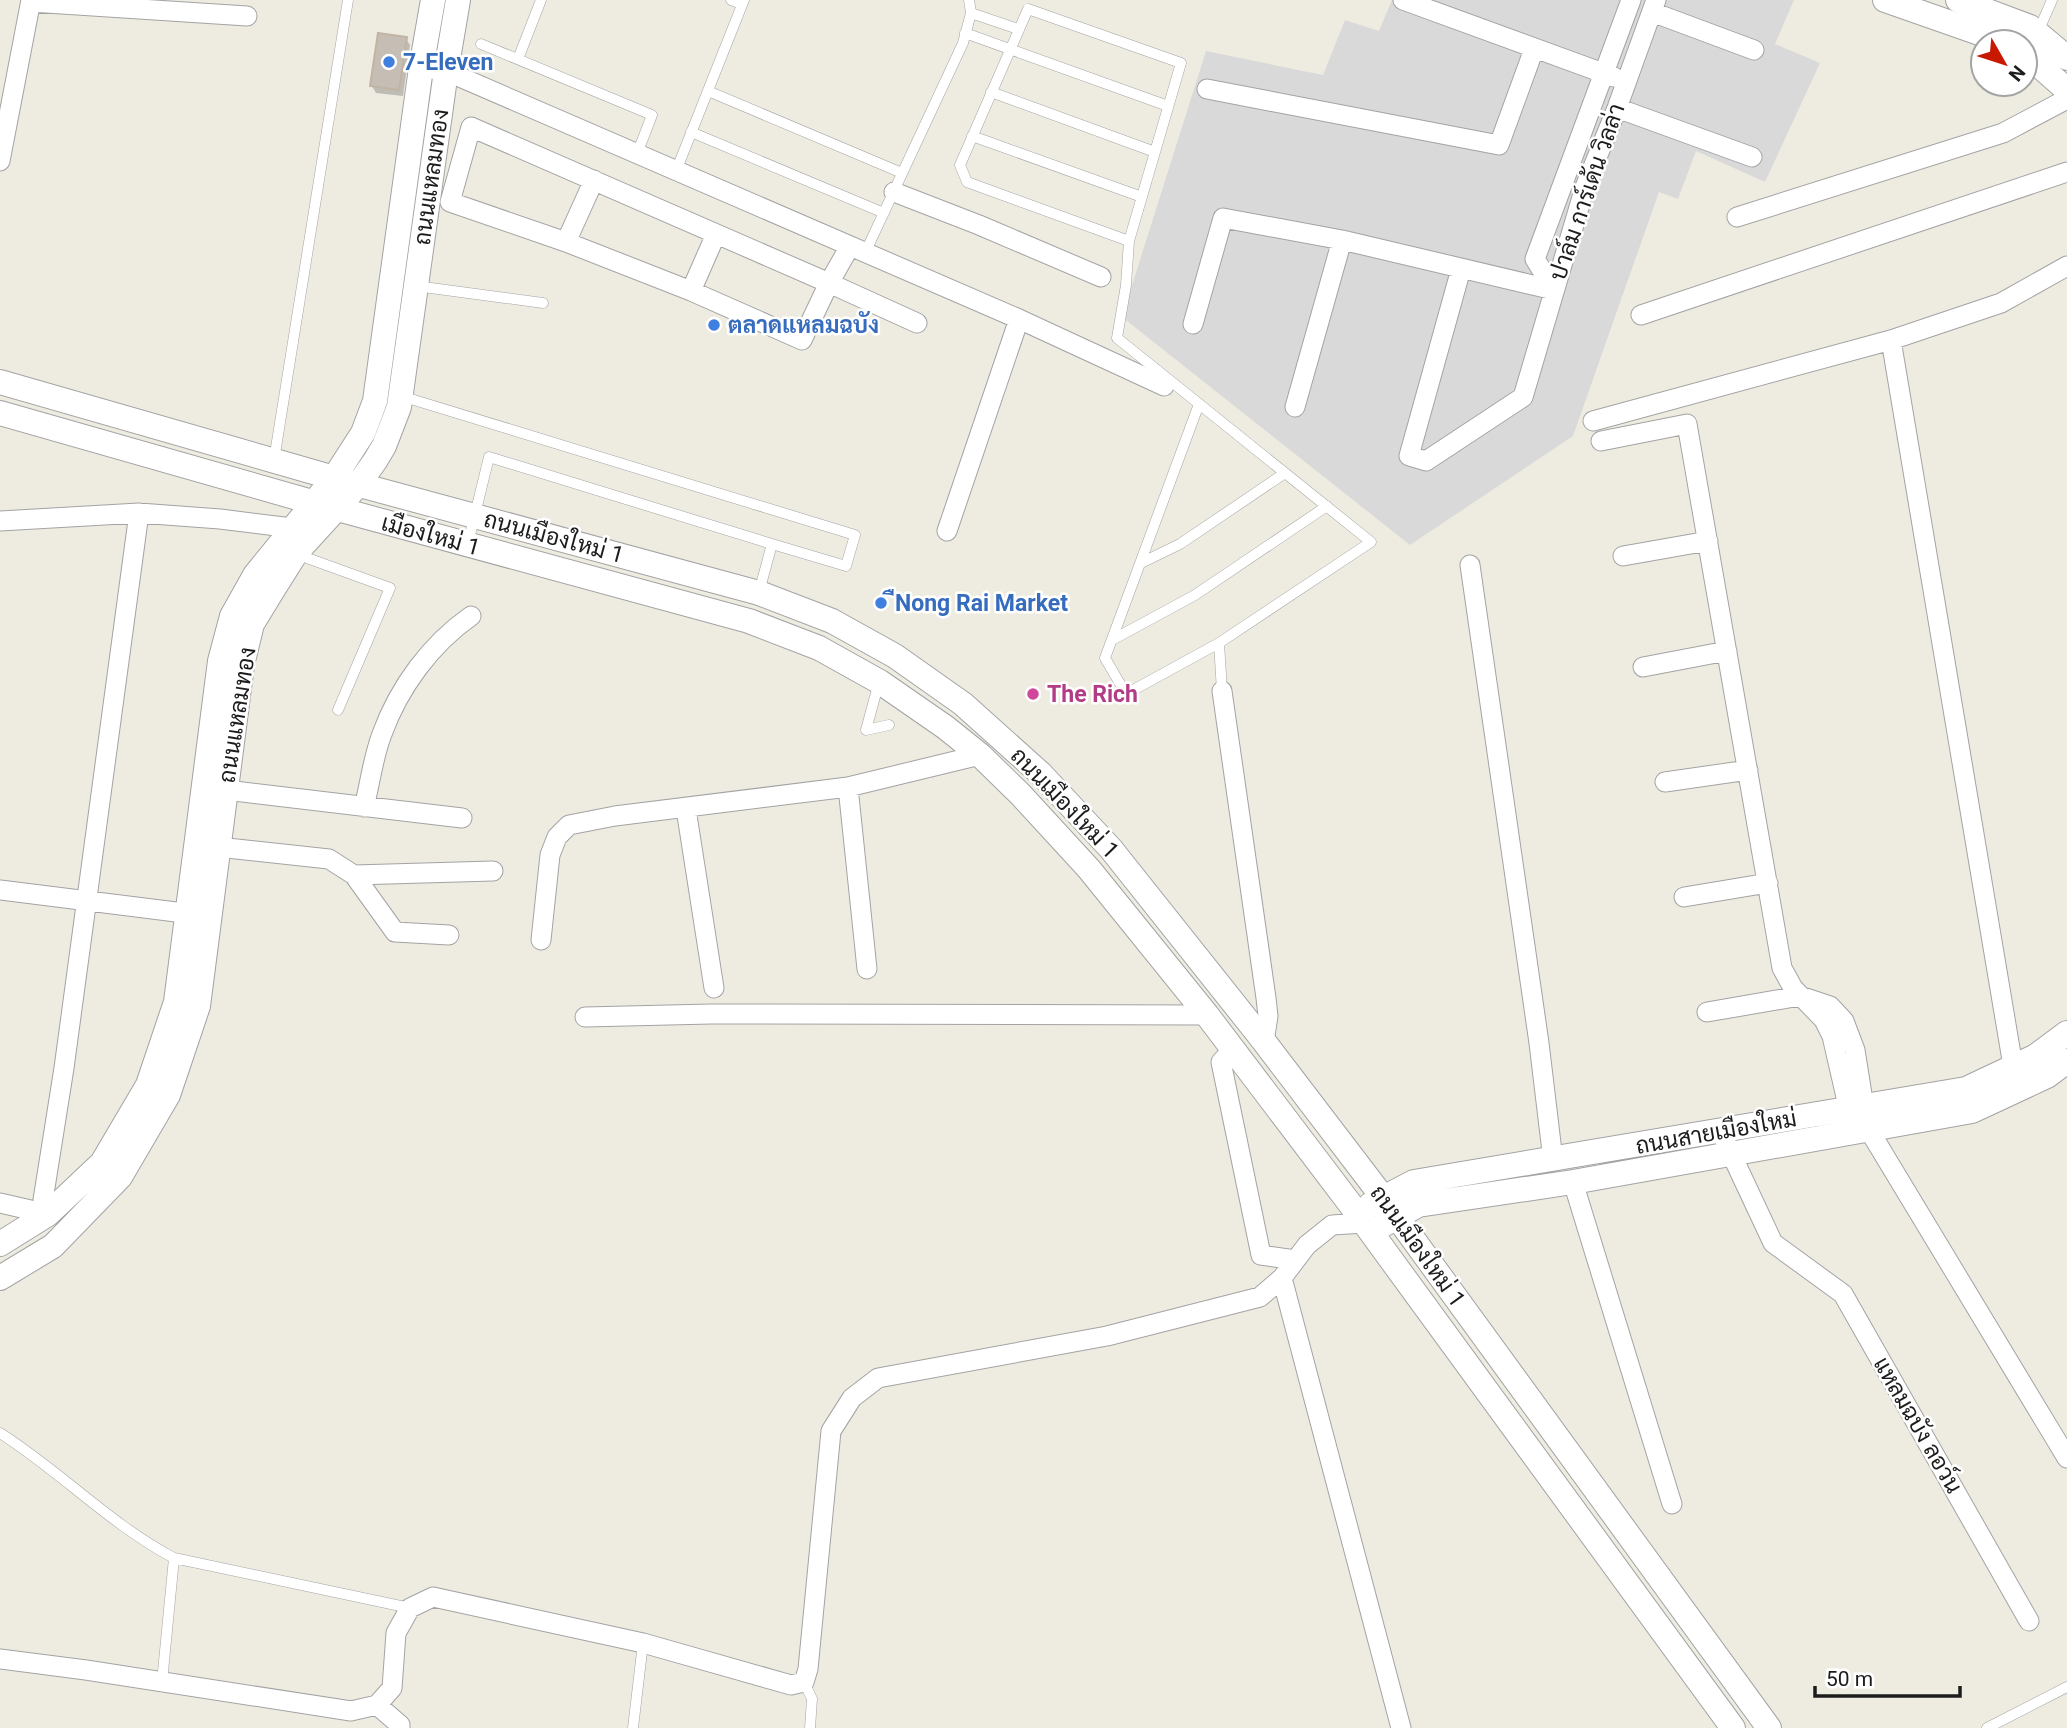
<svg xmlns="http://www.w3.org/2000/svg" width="2067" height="1728" viewBox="0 0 2067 1728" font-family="Roboto,Sarabun,sans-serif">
  <rect width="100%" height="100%" fill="#eeece1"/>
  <!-- residential -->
  <path fill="#dad9d9" d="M1392 0H1794L1775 44 1820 63 1765 182 1696 151 1678 199 1659 192 1573 436 1410 545 1122 317 1206 51 1323 75 1345 20 1379 31Z"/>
  <!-- shadow -->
  <path fill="#0003" d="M406 39 410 45 403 96 376 93 372 86Z"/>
  <!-- building -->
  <path fill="#c6beb4" stroke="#c1b4a3" stroke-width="2" d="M378 33 407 37 399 90 370 86Z"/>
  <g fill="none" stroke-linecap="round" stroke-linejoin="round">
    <!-- service casing -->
    <g stroke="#a3a3a3" stroke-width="11">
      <path id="service" d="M731 0 742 4
        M971 13 1018 29
        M2038 32 2052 0
        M965 33 1168 106
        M481 44 652 115 637 154
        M518 59 541 0
        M708 91 902 173
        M991 92 1155 152
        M691 132 884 213
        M972 136 1142 197
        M676 171 744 0
        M1129 241 967 182 960 165 1028 9 1181 63 1129 241 1126 285 1117 338C1202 406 1286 474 1371 542L1219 643 1126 694 1105 658 1199 404
        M865 253 963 43 971 13 969 0
        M416 286 543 303
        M401 396 855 535 846 566 772 544 759 592
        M274 460 348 0
        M468 543 489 457 772 544
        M296 554 390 588 338 710
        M1141 563 1180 544 1285 473
        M1112 640 1195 595 1327 506
        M1219 643 1222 691
        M879 682 866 730 889 725
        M0 1433C60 1471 111 1525 174 1558L410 1608
        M162 1682 174 1558
        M804 1682 812 1699 810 1728
        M633 1728 643 1643
        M1987 1728 2067 1687"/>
    </g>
    <!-- minor casing -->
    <g stroke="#a3a3a3" stroke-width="21">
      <path id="minor" d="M1403 0 1614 77
        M31 2 247 16
        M1652 12 1754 50
        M433 69 446 71 1019 319 1164 386
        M1207 89 1499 145 1534 49
        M1617 108 1752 157
        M0 161 31 0
        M894 192 979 225 1101 277
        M1737 217 2003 133 2067 99
        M566 242 594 180
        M850 246 829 283 471 127 450 202 566 242 691 291 802 340 829 283 917 323
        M1461 269 1409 456 1426 461 1523 397 1585 187 1617 108 1656 0
        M1554 290 1535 259 1631 0
        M691 291 716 234
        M1641 315 2067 172
        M1193 324 1223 218 1342 240 1554 290
        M1891 340 2015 1078
        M1295 407 1342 240
        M1593 421 1891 340 2001 303 2067 266
        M1601 441 1687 424 1782 968 1793 988 1824 1020 1832 1036 1849 1110
        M0 521 139 513 220 519 292 528
        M947 531 1019 319
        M1623 556 1708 541
        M1470 565 1539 1043 1553 1160
        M1643 667 1727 651
        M1222 691 1266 998 1268 1016 1264 1042
        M1665 782 1748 770
        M848 787 867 969
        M226 790 462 818
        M364 807C370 784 373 757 382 734 399 687 431 644 471 616
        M686 809 714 988
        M218 847 329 859 354 875 493 871
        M354 875 395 932 449 935
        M0 890 200 915
        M1684 897 1768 883
        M541 940 550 855 557 837 569 825 615 816 848 787 980 755
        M1707 1012 1800 996 1830 1006 1844 1021 1855 1050 1864 1107
        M585 1017 711 1014 1207 1015
        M1233 1049 1221 1062 1261 1255 1295 1260
        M1869 1130 2067 1458
        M1721 1132 1773 1243 1843 1294 2029 1621
        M1573 1182 1672 1504
        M0 1203 48 1214
        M48 1214 43 1200 64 1068 139 513
        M1282 1278 1401 1728
        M0 1659 86 1670 351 1711 377 1705 392 1688 396 1633 410 1608 433 1597 643 1643 791 1685 804 1682 808 1669 831 1431 852 1398 878 1378 1107 1336 1260 1297 1282 1278 1307 1245 1332 1225 1365 1223
        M377 1705 400 1725V1728"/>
    </g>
    <!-- tertiary casing -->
    <g stroke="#a3a3a3" stroke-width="26">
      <path id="tertiary" d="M1885 0 2005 42
        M1958 0 2030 27 2067 58
        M2025 53 2067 90
        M0 382 334 478 759 593 832 621 895 656 963 704 1041 774 1111 849 1259 1035 1381 1195 1769 1728
        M0 413 312 502 749 621 819 648 880 682 945 727 980 755 1021 795 1089 869 1207 1015 1357 1213 1733 1728
        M1370 1205 1414 1182 1966 1089 2036 1056 2067 1033
        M1383 1225 1418 1205 1573 1182 1972 1111 2047 1076 2067 1061
        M0 1244 48 1214 102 1163 148 1085 176 1002 220 661 232 616 255 575 334 478 363 433 375 401 421 68 433 0
        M0 1278 53 1246 120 1177 168 1095 198 1006 242 665 252 624 274 588 296 553 358 485 375 461 384 446 399 407 446 71 458 0"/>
    </g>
    <!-- service -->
    <use href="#service" stroke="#fff" stroke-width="10"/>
    <!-- minor -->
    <use href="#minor" stroke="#fff" stroke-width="19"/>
    <!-- tertiary -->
    <use href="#tertiary" stroke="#fff" stroke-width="24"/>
  </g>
  <!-- markers -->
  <g fill="#3f7fe0" stroke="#fff" stroke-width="2.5">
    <circle cx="389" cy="62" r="7"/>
    <circle cx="714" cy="325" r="7"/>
    <circle cx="881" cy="603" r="7"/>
  </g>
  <circle fill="#d1479c" stroke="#fff" stroke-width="2.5" cx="1033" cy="694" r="7"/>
  <g text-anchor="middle" stroke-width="5" stroke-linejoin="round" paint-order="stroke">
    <!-- shop labels -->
    <g font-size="23" font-weight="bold" fill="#366cbe" stroke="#fff" text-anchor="start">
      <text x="403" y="70">7-Eleven</text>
      <text x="728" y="333">ตลาดแหลมฉบัง</text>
      <text x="895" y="611">ืNong Rai Market</text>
    </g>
    <!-- street labels -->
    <g font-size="23" fill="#1c1c1c" stroke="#fff">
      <text transform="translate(431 177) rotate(-82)" y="8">ถนนแหลมทอง</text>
      <text transform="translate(1587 192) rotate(-71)" y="8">ปาล์ม การ์เด้น วิลล่า</text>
      <text transform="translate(431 535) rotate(15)" y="8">เมืองใหม่ 1</text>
      <text transform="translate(554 537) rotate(15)" y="8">ถนนเมืองใหม่ 1</text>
      <text transform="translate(237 715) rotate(-81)" y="8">ถนนแหลมทอง</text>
      <text transform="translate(1065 803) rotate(46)" y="8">ถนนเมืองใหม่ 1</text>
      <text transform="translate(1716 1132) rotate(-10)" y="8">ถนนสายเมืองใหม่</text>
      <text transform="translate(1418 1246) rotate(54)" y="8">ถนนเมืองใหม่ 1</text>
      <text transform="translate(1918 1425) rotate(60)" y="8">แหลมฉบัง ลอว์น</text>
    </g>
    <!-- hotel labels -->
    <g font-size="23" font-weight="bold" fill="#b23c85" stroke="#fff" text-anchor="start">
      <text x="1047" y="702">The Rich</text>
    </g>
  </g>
  <!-- north arrow -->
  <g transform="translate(2004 63) rotate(129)"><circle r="33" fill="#ffffff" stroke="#a4a4a4" stroke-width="2"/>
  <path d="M0-5L12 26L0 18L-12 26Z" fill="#c81900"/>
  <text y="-10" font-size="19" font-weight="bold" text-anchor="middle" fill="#1c1c1c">N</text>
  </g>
  <!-- scale -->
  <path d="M1815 1686v10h145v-10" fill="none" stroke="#1c1c1c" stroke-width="3.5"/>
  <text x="1826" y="1686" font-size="21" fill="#1c1c1c" stroke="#ffffff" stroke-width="5" paint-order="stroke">50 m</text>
</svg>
